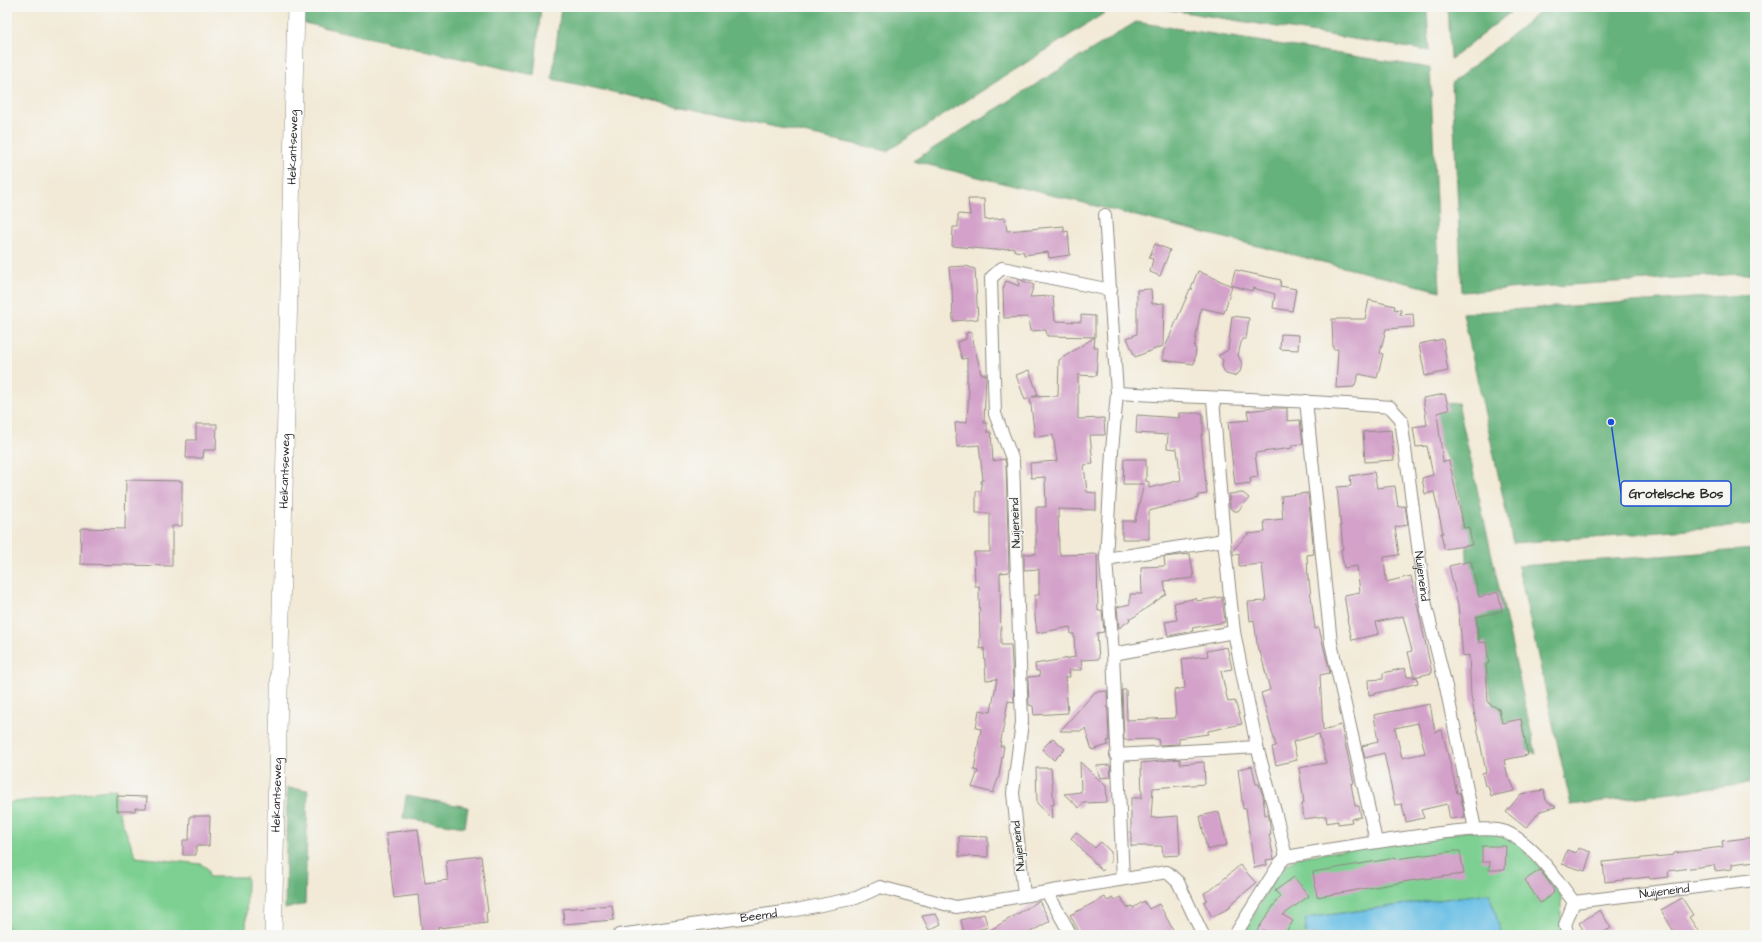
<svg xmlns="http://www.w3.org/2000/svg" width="1762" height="942" viewBox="0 0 1762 942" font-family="'Architects Daughter',sans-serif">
  <rect width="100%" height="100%" fill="#f6f6f2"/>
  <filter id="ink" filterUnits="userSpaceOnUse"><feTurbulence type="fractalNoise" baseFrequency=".025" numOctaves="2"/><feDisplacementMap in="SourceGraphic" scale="8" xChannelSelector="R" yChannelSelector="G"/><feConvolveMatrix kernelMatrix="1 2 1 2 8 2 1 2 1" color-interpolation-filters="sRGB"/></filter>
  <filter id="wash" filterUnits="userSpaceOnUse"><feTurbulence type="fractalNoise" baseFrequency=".012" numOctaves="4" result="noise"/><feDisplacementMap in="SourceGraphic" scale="16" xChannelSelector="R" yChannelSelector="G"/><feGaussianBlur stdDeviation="0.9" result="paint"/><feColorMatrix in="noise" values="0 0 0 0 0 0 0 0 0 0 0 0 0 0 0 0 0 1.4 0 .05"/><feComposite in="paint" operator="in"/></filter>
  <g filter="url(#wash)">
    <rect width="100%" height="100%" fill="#f2ead7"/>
    <!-- green -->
    <path fill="#7dd092" stroke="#547e5e" d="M116 789 119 814 136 857 201 864 208 869 209 877H247L246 935H7V803Z
      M1482 829 1516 841 1559 889 1561 896V918L1566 935H1502L1489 893 1306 918 1305 935H1243L1275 877 1286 865 1299 857Z"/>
    <!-- forest -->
    <path fill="#66b27c" stroke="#486e54" d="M300 7H541L534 75 300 22Z
      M561 7H1114L887 151 552 79Z
      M1160 7H1427L1429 51 1158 8Z
      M1448 7H1517L1451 59Z
      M1546 7H1755V273L1462 292 1452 83Z
      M1136 22 1430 68 1440 291 913 161Z
      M1755 294V525L1513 543 1463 313Z
      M1458 403 1536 754 1517 746 1495 714 1489 688 1468 576 1466 538 1461 507 1457 486 1435 430 1432 405Z
      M1755 549V783L1571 805 1518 566Z
      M287 788 308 790 305 904 285 909Z
      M406 796 468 807 465 827 403 818Z"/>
    <!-- water -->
    <path fill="#69bfe5" stroke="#4a7588" d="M1489 893 1502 935H1305L1306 918Z"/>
    <g id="blocks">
      <!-- building -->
      <path fill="#d3a1c9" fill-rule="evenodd" d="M968 199H984L985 220 1005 218 1007 231 1064 226V232L1068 231 1070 255 1049 258 1048 252 1024 255V252L1015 251 1014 248 995 250 952 246 953 227H958V214L970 215Z
        M1155 244 1170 250 1160 276 1150 272 1153 259 1149 258Z
        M966 266 975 269 978 319 953 321 952 288H951L949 267Z
        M1235 270 1281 280 1280 286 1296 289 1292 311 1273 308 1275 294 1253 288 1252 291 1231 285Z
        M1198 271 1232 286 1224 313 1201 308 1194 348H1196L1194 364 1163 360V352L1190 289H1193L1191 288Z
        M1018 279 1034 285 1030 297 1053 296 1055 321 1081 322V315L1095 316V337L1047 336 1046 330 1030 331 1028 317 1004 318 1003 289 1006 281 1019 286Z
        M1151 289 1152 304 1164 303 1163 346 1135 357 1127 338 1137 334V290Z
        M1369 300 1395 306 1394 309 1401 310 1400 315 1413 314 1414 327 1386 329 1380 353 1383 354 1377 378 1359 374 1354 387 1336 388 1338 349H1333L1332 319H1365Z
        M1232 316 1249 318 1246 339H1242L1238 355 1242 364 1240 372 1234 376 1226 374 1222 367 1223 360 1218 356 1228 350Z
        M971 332 981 374H986L984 423H987V432H991L993 461 1004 459 1006 463 1009 572 1000 573 1001 645H1011L1014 702 1008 701 1000 746H1004L999 776 993 793 972 787 978 771 974 770 981 729 976 728 979 710 991 712 997 679 986 680 984 648 980 649 979 586H975L974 552H990V513H976V491H982L981 481 983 480 979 445 957 447 955 423 967 422 969 389H967V358L962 359 957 342 966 339V333Z
        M1281 334 1299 335 1298 350 1280 349Z
        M1095 337 1094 347H1098L1096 376 1078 375V419L1104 418 1105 435H1090L1093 464 1084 465 1087 492 1096 493V510L1058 509 1059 552H1060V555L1097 554 1098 611 1102 610 1104 632 1097 633 1099 659 1081 660 1082 670H1069L1070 677H1065L1068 713 1034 715 1033 706 1029 705 1028 677 1040 676 1039 671H1036L1035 664 1075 657 1074 634H1071L1070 627 1037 633 1035 616V595H1039V569L1024 570V554H1036V507H1046L1045 477 1031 478 1030 463 1057 461 1053 435 1035 437 1030 398 1025 400 1016 375 1029 370 1038 395 1032 397 1058 396 1059 360Z
        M1443 339 1448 371 1425 376 1419 344Z
        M1445 394 1449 410 1437 413 1443 462 1449 461 1464 528 1469 527 1472 545 1444 549 1441 533H1443L1434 492 1425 494 1422 478 1433 475 1427 446 1416 447 1413 427 1427 425 1423 398Z
        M1272 408H1287V421L1300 420 1303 444 1292 445V448L1255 453 1258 477 1250 478 1251 483 1235 485 1228 422 1249 420 1247 411Z
        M1179 413H1203V435H1201L1207 494 1198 495V498L1149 511V539H1122V521H1135L1144 484H1123L1124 459H1146V481L1149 482V488L1181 480 1177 449 1167 448 1168 435 1136 433 1137 415 1179 418Z
        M196 424H217L216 450H204L203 458H186L187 440H196Z
        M1391 430 1394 460 1365 462 1363 432Z
        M1374 472 1377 488 1395 486 1398 507 1405 506 1408 525 1395 527 1399 555 1384 557 1386 582 1411 576 1432 673 1414 677H1417L1418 683 1369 695 1368 680 1383 679V673L1405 668 1407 677H1414L1408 652 1412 651 1403 616 1376 622 1379 634 1352 640 1347 619H1348L1344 595 1360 592 1357 566 1344 568 1341 549H1343L1337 487 1351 486 1350 476Z
        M126 480 182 481V526H172V566L80 564 81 528 125 529Z
        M1243 493 1249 498 1238 511H1234L1230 508 1229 494Z
        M1308 493 1314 554 1307 555 1308 580H1309L1315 629 1319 628 1330 673 1320 675 1323 730 1341 725 1354 783 1351 784 1355 806H1359L1361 817 1351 819 1352 822 1338 824V821L1327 823 1326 816 1304 819 1302 804 1304 803 1299 768 1326 763 1319 734 1293 742 1297 760 1276 765 1272 747 1276 746 1261 693 1270 690 1260 651H1258L1254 620 1250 621 1248 602 1266 601 1262 564 1239 566V554L1233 555V550L1248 534 1265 532 1264 521 1283 519 1281 496Z
        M1190 554 1194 578 1164 581 1166 594 1134 617 1129 618 1130 620 1119 628 1117 607 1130 604V594H1142L1141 567 1165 566 1164 557Z
        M1471 561 1479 597 1498 592 1502 611 1476 617 1479 643 1486 642 1489 663 1486 664 1488 703 1499 709 1502 723 1521 719 1528 755 1504 760 1508 777 1512 783 1515 791 1491 796 1488 785 1485 786 1482 773 1486 772 1471 696 1469 655 1463 656 1458 605 1449 566Z
        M1222 597 1225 622 1192 628 1193 631 1168 636 1165 622 1177 620 1174 603 1196 598 1197 601Z
        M1227 647 1232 669 1221 671 1228 702 1235 701 1242 724 1208 731V734L1179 738V744L1159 745 1158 739 1124 740 1122 690H1126L1127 720 1176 718 1174 690 1185 688 1182 659 1208 656 1207 651Z
        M1107 691 1109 741H1107L1108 745 1092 750 1085 728 1082 731H1060L1095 692Z
        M1430 704 1435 732 1442 730 1457 793H1460L1465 817 1450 819 1447 804 1421 810 1424 818 1406 822 1402 804 1395 805 1384 753 1365 758 1362 746 1378 742 1374 715ZM1418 723 1425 753 1402 758 1395 728Z
        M1053 738 1065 749 1054 760 1042 749Z
        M1180 759V764L1204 762 1205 784 1153 788 1151 818 1178 816 1180 855 1163 856 1162 846H1131V798H1142L1141 763Z
        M1080 762 1106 786 1107 802 1083 803 1079 808 1064 794 1081 792Z
        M1110 765 1111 777 1100 778 1096 766Z
        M1252 766 1256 784H1259L1263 796 1265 815 1268 814 1269 818 1271 834H1269L1274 859 1266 860 1267 865 1254 868 1246 808 1243 809 1238 769Z
        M1036 768H1051L1054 805H1051L1052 819 1037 803Z
        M1544 790 1546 801 1556 807 1540 811 1526 828 1506 812 1521 794Z
        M117 796 147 797 146 808H135V811H117Z
        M1219 812 1227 845 1207 850 1200 816Z
        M190 816H210L209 846H196V855H183V840H189Z
        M418 829 425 883 448 880 446 860 481 856 488 912 486 913 487 923 438 928V931L422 933 418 895 394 898 386 833Z
        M1076 832 1095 848 1101 842 1111 852V862L1102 871 1071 838Z
        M959 836 988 837V857L959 856Z
        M1755 837V861L1732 864V869L1715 871 1714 865 1668 871 1669 877 1650 879 1649 877 1605 882 1603 862 1674 855V853L1723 847 1722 841Z
        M1482 846H1506L1505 870H1489L1490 862H1482Z
        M1578 848 1591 852 1585 871 1562 864 1567 850 1576 853Z
        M1455 851H1460L1464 874 1409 881 1317 897 1313 872 1395 858V859Z
        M1240 865 1256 883 1230 905 1231 907 1212 917 1204 902 1207 900 1204 893 1212 889Z
        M1540 870 1553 888 1554 893 1540 903 1525 880Z
        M1294 877 1309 896 1283 915 1293 921 1284 935H1272L1264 930 1254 935 1280 896 1275 891Z
        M1105 897 1107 901 1113 898 1114 900 1121 897 1127 908 1132 906 1133 908 1144 901 1149 909 1159 904 1176 935H1081L1070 915Z
        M1682 898 1693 915 1689 917 1701 935H1676L1661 910Z
        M1039 901 1050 921 1025 935H982Z
        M612 905 614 920 564 924 563 909Z
        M1600 910 1611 928 1599 935H1586L1579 923Z
        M936 914 941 924 929 930 922 916Z
        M984 914 988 927 964 934 961 920Z"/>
    </g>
  </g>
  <g filter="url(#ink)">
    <use href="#blocks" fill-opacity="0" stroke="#8e8a81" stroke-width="1"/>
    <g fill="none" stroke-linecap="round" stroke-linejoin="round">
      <!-- street casing -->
      <g stroke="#8e8a81" stroke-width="14">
        <g id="street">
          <path d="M1105 215 1117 393 1112 451 1106 559 1113 654 1123 879"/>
          <path id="s1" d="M1117 393C1208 398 1299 400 1390 407L1401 419 1426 606 1446 687 1475 829"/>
          <path d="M1213 399 1224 540 1234 632 1257 747 1276 815 1286 857"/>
          <path d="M1306 401 1331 643 1376 841"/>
          <path d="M1106 559 1224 540"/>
          <path d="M1113 654 1234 632"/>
          <path d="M1116 755 1257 747"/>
          <path d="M1047 892 1071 935"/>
          <path d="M1024 895 1013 793 1022 722 1013 461 995 414 991 278 1002 268 1111 290"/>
          <path id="s2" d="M1574 902 1755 880"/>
          <path id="s3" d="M619 935 791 911 856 898 880 887 956 907 1167 872 1178 882 1203 935"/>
          <path d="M1235 935 1280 863 1286 857C1337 848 1388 840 1440 833 1456 831 1492 826 1506 832 1535 845 1555 878 1574 902"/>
          <path d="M1568 935 1565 925 1574 902"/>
        </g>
      </g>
      <!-- secondary casing -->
      <g stroke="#8e8a81" stroke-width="18">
        <g id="secondary">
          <path id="s4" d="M273 935 296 7"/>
        </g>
      </g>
      <!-- street -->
      <use href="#street" stroke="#fff" stroke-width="12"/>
      <!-- secondary -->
      <use href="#secondary" stroke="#fff" stroke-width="17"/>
    </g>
  </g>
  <g text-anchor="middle" stroke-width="3" stroke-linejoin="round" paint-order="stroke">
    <!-- street labels -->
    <g font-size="12" fill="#2b2b2b" stroke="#f6f6f2">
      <text dy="4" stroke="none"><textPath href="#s4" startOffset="788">Heikantseweg</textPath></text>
      <text dy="4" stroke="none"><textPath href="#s4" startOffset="464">Heikantseweg</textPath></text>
      <text transform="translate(1015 523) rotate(-92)" y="4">Nuijeneind</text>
      <text dy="4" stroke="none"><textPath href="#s1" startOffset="448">Nuijeneind</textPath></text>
      <text dy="4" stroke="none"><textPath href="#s4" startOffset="140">Heikantseweg</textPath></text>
      <text transform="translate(1018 846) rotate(-96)" y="4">Nuijeneind</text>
      <text dy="4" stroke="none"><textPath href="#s2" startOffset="91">Nuijeneind</textPath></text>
      <text dy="4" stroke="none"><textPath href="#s3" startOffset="141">Beemd</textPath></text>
    </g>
  </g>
  <!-- callouts -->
  <path fill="none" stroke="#1d4ed8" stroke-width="1.5" d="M1611 422L1621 493"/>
  <circle fill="#1d4ed8" stroke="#f6f6f2" stroke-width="1.5" cx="1611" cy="422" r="4"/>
  <rect fill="#f6f6f2" stroke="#1d4ed8" stroke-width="1.5" x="1621" y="481" width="110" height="25" rx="4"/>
  <g font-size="13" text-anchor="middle" font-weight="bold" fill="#2b2b2b">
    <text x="1676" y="498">Grotelsche Bos</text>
  </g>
  <!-- margin -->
  <rect width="1762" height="942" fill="none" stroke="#f6f6f2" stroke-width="24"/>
</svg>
